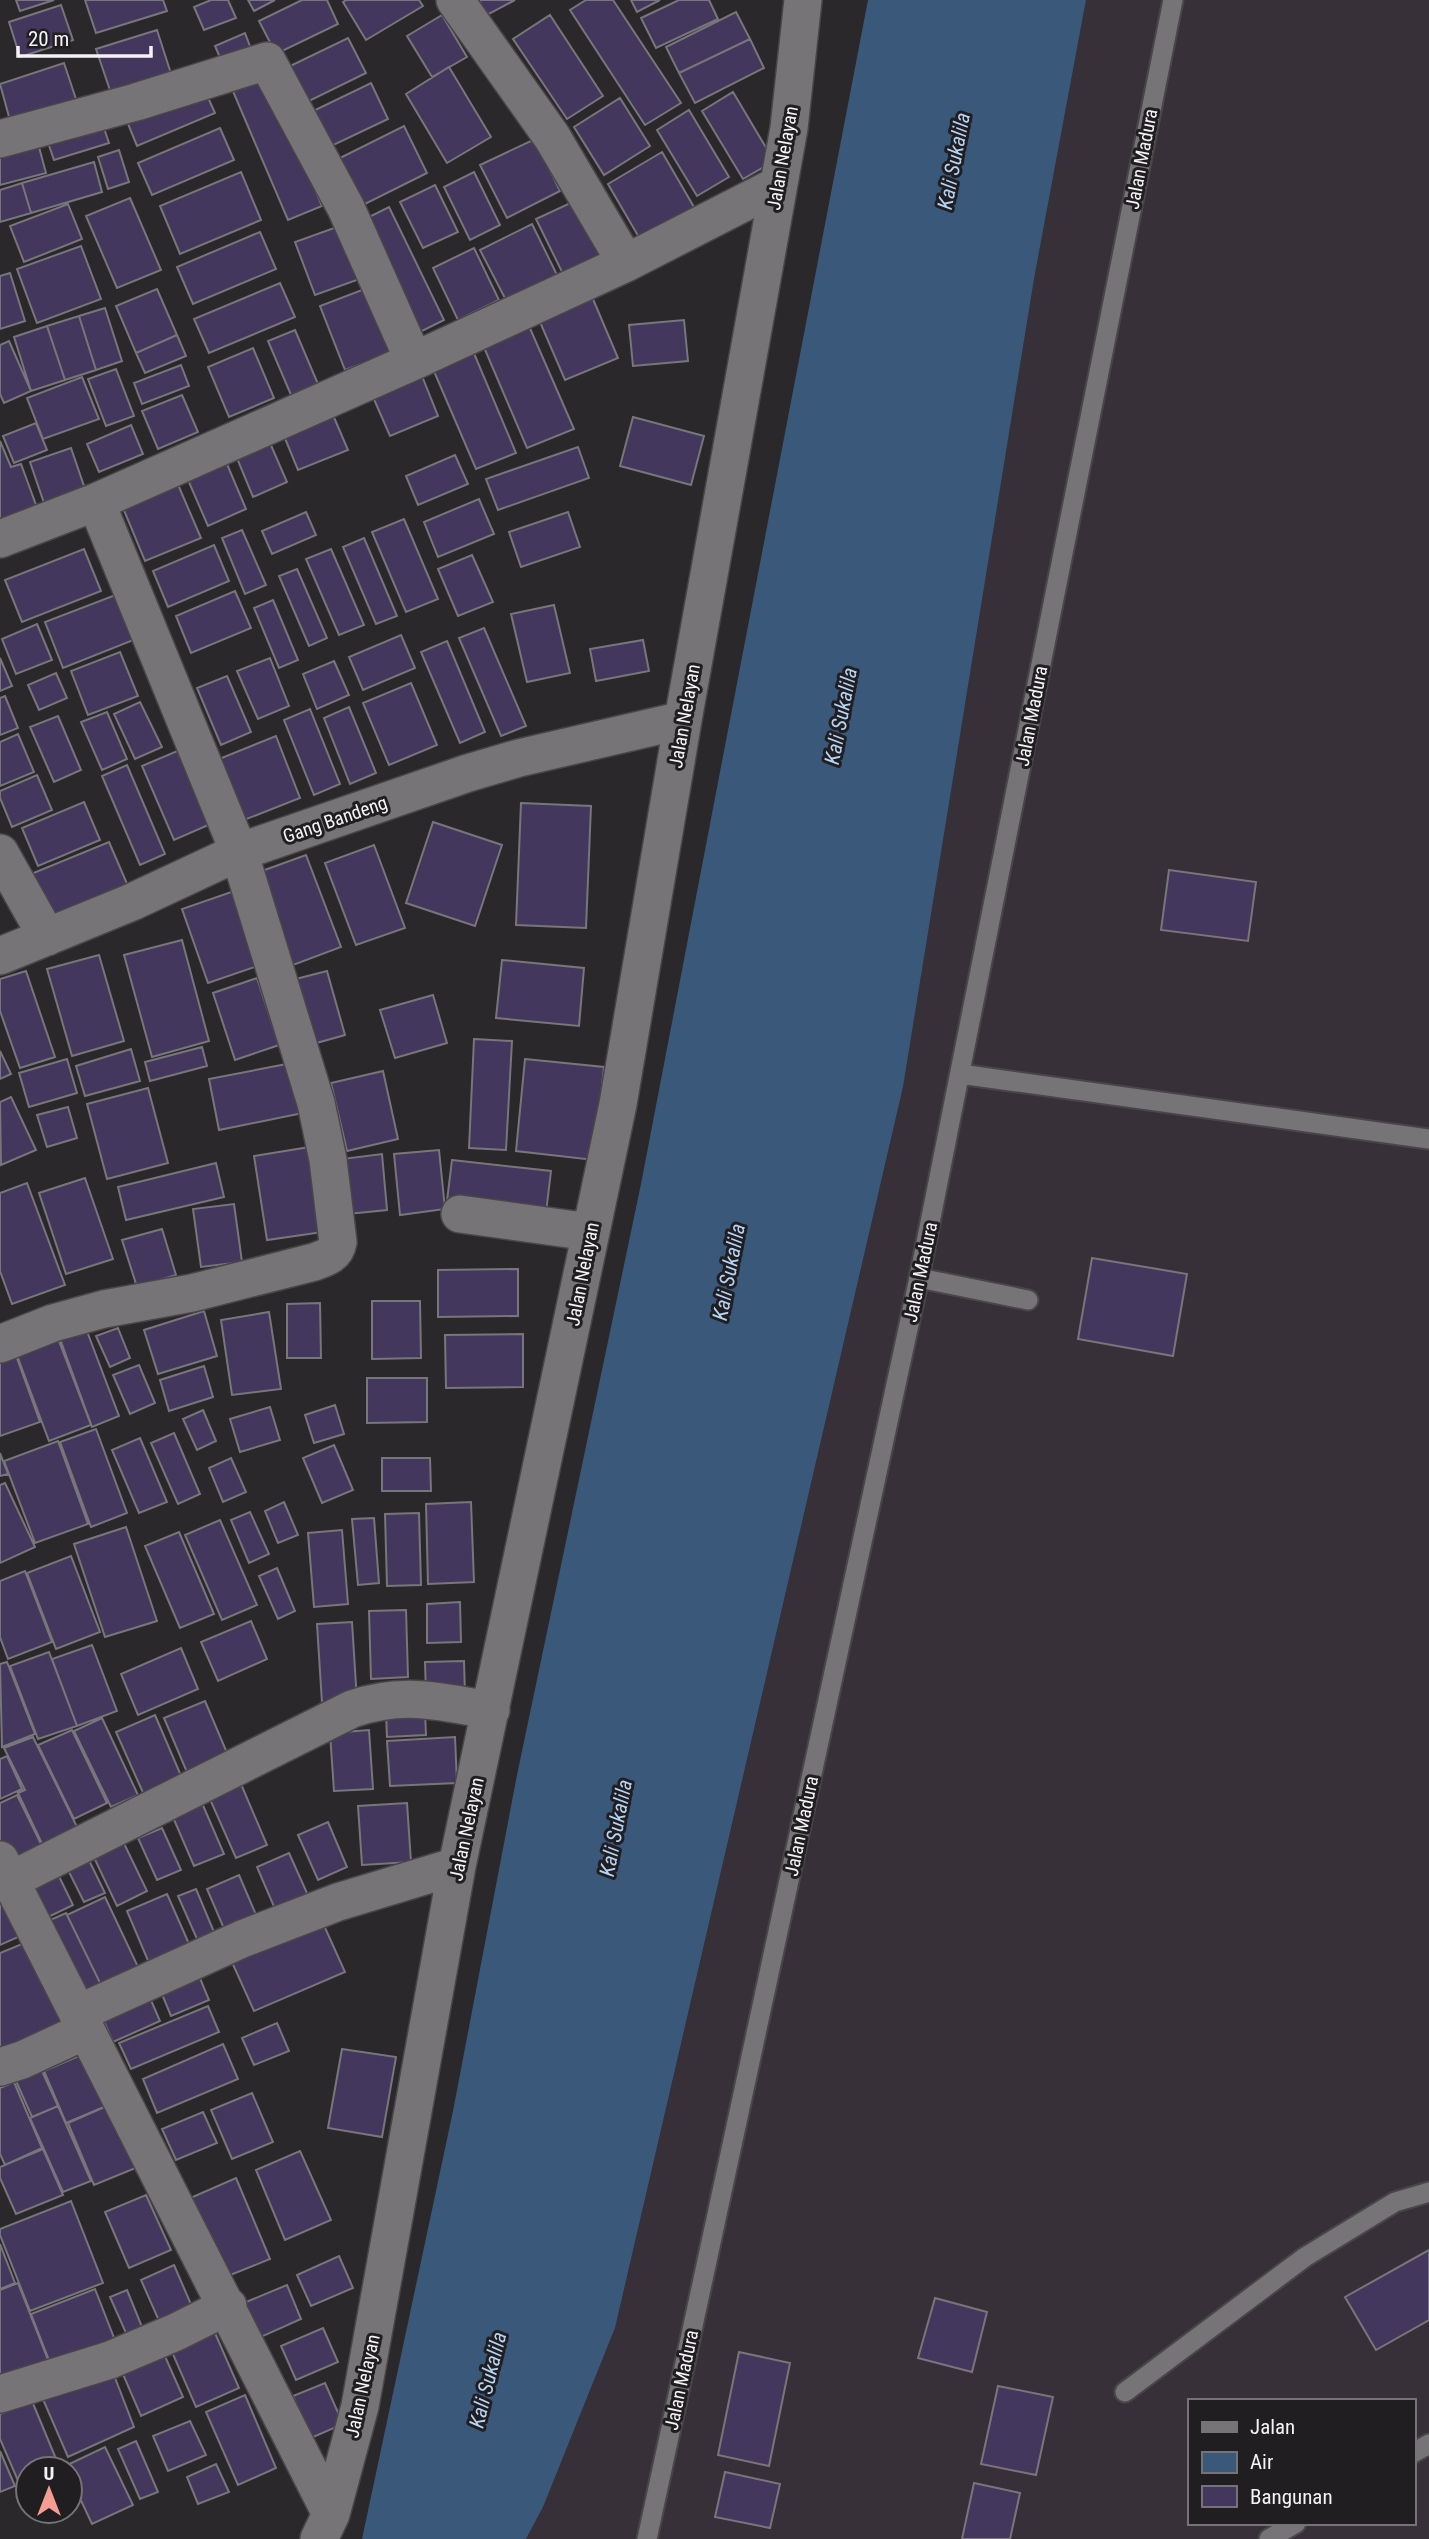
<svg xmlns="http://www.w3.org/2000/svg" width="1429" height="2539" viewBox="0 0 1429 2539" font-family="'Roboto Condensed',sans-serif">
  <rect width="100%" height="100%" fill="#2a282b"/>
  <!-- built -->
  <path fill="#373038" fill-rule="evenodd" d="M1086 0H1429V2539H526L543 2507 615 2328 903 1087 1034 279ZM1189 2401H1413V2523H1189Z"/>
  <!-- water -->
  <path fill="#3a587a" d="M868 0H1086L1034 279 903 1087 615 2328 543 2507 526 2539H362L453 2111 517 1775 641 1184Z"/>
  <!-- building -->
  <path fill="#44375d" stroke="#77767a" stroke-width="2" d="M16 0H54L20 11Z
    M85 0H163L167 11 96 33Z
    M211 0H228L236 18 204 30 194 7Z
    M248 0H275L254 11Z
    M302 0H327L338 24 276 54 259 21Z
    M346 0H419L423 6 366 40 343 2Z
    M479 0H515L487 15Z
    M586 0H613L681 103 645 125 570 10Z
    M631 0H660L637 12Z
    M679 0H709L718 19 656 48 641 18Z
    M61 5 73 40 20 57 9 22Z
    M736 12 750 39 679 73 666 47Z
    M442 15 467 57 432 77 407 36Z
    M550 15 603 96 567 119 513 39Z
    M157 30 175 86 115 105 96 49Z
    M245 33 254 57 225 69 215 46Z
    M348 38 366 73 301 105 284 69Z
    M750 39 764 68 695 103 679 73Z
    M64 63 77 102 11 124 0 84Z
    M449 67 491 137 447 163 406 94Z
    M267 75 322 206 288 220 232 89Z
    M201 82 215 113 137 146 124 114Z
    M371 83 388 119 325 149 307 114Z
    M733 92 774 161 743 179 702 111Z
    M620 98 650 146 604 175 574 127Z
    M689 110 729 177 697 196 657 130Z
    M100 116 109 143 54 160 45 134Z
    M404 126 427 173 359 207 336 160Z
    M220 128 234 160 152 195 138 163Z
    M36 136 46 173 0 185V145Z
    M535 139 560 191 507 218 480 165Z
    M119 150 129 182 108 189 98 157Z
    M662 152 698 214 644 246 608 184Z
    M94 162 102 192 31 213 22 183Z
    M241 172 261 220 180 254 160 206Z
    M474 172 500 225 470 240 444 187Z
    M22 183 31 213 0 222V190Z
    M435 185 458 232 423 248 400 202Z
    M130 198 161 270 117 288 86 216Z
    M579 199 611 263 568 284 536 219Z
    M68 204 82 239 24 262 10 226Z
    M389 207 444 320 416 334 361 221Z
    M348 223 368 276 315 295 295 242Z
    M532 224 560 281 509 306 480 250Z
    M260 232 276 269 193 304 177 267Z
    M81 246 101 299 37 323 17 269Z
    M474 248 499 300 458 320 433 268Z
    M10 273 25 321 0 329V276Z
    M280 283 295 317 209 353 194 319Z
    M375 285 399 350 345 370 320 306Z
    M157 289 177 335 136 353 116 306Z
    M593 299 618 358 565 380 540 322Z
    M105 308 122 361 96 370 79 316Z
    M79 316 96 370 65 380 47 326Z
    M684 320 688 361 633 366 629 325Z
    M47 326 65 380 31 391 14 337Z
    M529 326 574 429 527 448 483 345Z
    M295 330 318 384 291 395 268 341Z
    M177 335 186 356 145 373 136 353Z
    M9 341 31 391 4 403 0 394V345Z
    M253 348 274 398 229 417 208 367Z
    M473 351 516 453 476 469 433 369Z
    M181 365 189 386 142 404 134 383Z
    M116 369 134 416 106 426 88 379Z
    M422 376 438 416 390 436 373 397Z
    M82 377 99 419 43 439 27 398Z
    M182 395 198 432 158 449 142 411Z
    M333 415 348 450 298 470 284 436Z
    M633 417 704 436 691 485 620 466Z
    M36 423 47 450 14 463 3 436Z
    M131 425 143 454 99 472 87 444Z
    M267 436 287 482 253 497 234 451Z
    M0 441 11 467 21 464 39 513 0 527Z
    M578 447 589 478 498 510 486 479Z
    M71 448 85 489 44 503 30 462Z
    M455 455 468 484 418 505 406 476Z
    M224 457 246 509 208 526 185 473Z
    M176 480 201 538 145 561 121 503Z
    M479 499 494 534 438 557 424 522Z
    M306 512 316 535 272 554 262 531Z
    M568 512 580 547 521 567 509 532Z
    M404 519 438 599 406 612 372 532Z
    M242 530 266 585 245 594 222 538Z
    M364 538 397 616 376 624 343 547Z
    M214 545 229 581 168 607 153 571Z
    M84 549 101 591 22 622 5 580Z
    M331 549 364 625 339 635 306 559Z
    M472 555 493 602 458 616 438 569Z
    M297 569 327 638 309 646 279 576Z
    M235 591 251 628 191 653 176 616Z
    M118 594 136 639 63 668 45 622Z
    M273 600 298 660 279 668 254 608Z
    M554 605 570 673 527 682 511 614Z
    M37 624 52 660 16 674 2 639Z
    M484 628 526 726 501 736 459 638Z
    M401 635 415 668 363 690 349 657Z
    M643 640 649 671 596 681 590 649Z
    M447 641 485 732 460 743 421 652Z
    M120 652 138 696 88 715 71 671Z
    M0 658 12 686 0 691Z
    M270 658 289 706 258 719 237 671Z
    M334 661 349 695 317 709 303 674Z
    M56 673 67 698 39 710 28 685Z
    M227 676 251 732 221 745 197 688Z
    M411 683 437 745 389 765 363 703Z
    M5 696 18 728 0 735V698Z
    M140 702 162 747 135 759 114 714Z
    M349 707 376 773 350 784 324 718Z
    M310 709 340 784 314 795 284 720Z
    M107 712 127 759 102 770 81 722Z
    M58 716 81 770 54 782 30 727Z
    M18 734 34 772 0 786V742Z
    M276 736 300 798 244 820 219 759Z
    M182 749 213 823 174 840 142 766Z
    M127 765 165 854 140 865 102 776Z
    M37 775 52 810 12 827 0 798V791Z
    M84 802 100 840 38 866 22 828Z
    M521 803 591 806 586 928 516 925Z
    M433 822 502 845 475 926 406 903Z
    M109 842 128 886 50 919 31 874Z
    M374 845 405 928 356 945 325 863Z
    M306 855 341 947 285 968 251 875Z
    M1169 870 1256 882 1248 941 1161 930Z
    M240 889 266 963 208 983 182 909Z
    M182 940 209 1041 152 1057 124 955Z
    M99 955 124 1041 72 1056 47 969Z
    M502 960 584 968 579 1026 496 1018Z
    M26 971 55 1057 20 1068 0 1011V979Z
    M327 971 345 1035 306 1046 288 981Z
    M257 978 279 1045 235 1060 213 993Z
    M433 995 447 1043 395 1058 380 1010Z
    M474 1039 512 1041 506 1150 469 1148Z
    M202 1047 207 1066 150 1081 145 1062Z
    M131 1049 140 1081 85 1096 76 1066Z
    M0 1051 11 1074 0 1079Z
    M67 1059 77 1093 29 1107 19 1073Z
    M525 1059 604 1067 594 1160 516 1151Z
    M292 1063 303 1113 219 1130 209 1079Z
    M383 1071 398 1139 347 1151 331 1083Z
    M148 1088 168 1163 107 1179 87 1104Z
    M11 1097 36 1150 1 1165 0 1102Z
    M68 1107 77 1138 47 1147 37 1115Z
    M316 1146 330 1231 267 1240 254 1156Z
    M439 1150 445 1209 400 1215 394 1154Z
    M382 1154 387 1210 348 1214 342 1159Z
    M452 1160 551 1171 546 1213 447 1201Z
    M216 1163 224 1197 126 1220 118 1187Z
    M85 1178 113 1259 66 1274 39 1193Z
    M27 1183 65 1285 12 1304 0 1271V1193Z
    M234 1204 242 1262 201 1267 193 1209Z
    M162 1229 176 1275 137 1287 122 1240Z
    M1092 1258 1187 1274 1173 1356 1078 1339Z
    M518 1269V1316L438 1317V1270Z
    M372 1301H420L421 1358 372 1359Z
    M320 1303 321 1358H287V1304Z
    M204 1311 217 1356 158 1374 144 1330Z
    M269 1312 281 1389 232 1395 221 1320Z
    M85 1326 119 1416 92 1427 59 1336Z
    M118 1328 130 1358 110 1367 96 1336Z
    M523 1334V1387L446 1388 445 1335Z
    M57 1336 91 1425 49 1441 15 1350Z
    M14 1350 40 1422 0 1436V1355Z
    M139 1365 155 1403 130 1414 113 1375Z
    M204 1366 213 1397 169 1411 160 1380Z
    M367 1378H427V1422L367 1423Z
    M335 1405 344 1434 314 1443 305 1415Z
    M270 1407 280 1440 240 1452 230 1419Z
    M203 1410 216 1441 197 1450 183 1419Z
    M96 1429 127 1513 91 1527 60 1442Z
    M174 1433 200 1494 178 1504 151 1443Z
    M140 1438 167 1502 139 1513 112 1450Z
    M58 1441 88 1524 35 1543 4 1461Z
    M334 1445 353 1490 322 1503 303 1458Z
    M0 1453 8 1474 0 1476Z
    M231 1458 246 1492 223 1502 209 1468Z
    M382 1458H430L431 1491H382Z
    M5 1483 35 1547 0 1563V1485Z
    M284 1502 298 1535 278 1543 265 1511Z
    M471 1502 474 1582 428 1584 426 1504Z
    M250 1512 269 1554 249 1563 231 1520Z
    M419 1513 421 1585 387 1586 385 1514Z
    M374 1518 379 1583 358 1585 352 1519Z
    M220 1520 257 1605 222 1620 185 1535Z
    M126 1527 157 1621 105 1637 74 1544Z
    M342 1530 348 1604 314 1607 308 1533Z
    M179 1532 214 1614 180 1628 145 1546Z
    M71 1556 100 1632 56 1649 27 1573Z
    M277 1568 295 1611 278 1619 259 1576Z
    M25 1571 52 1642 8 1659 0 1637V1581Z
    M460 1602 461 1642 427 1643V1604Z
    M406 1610 408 1677 371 1679 369 1611Z
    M251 1621 267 1659 218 1681 201 1642Z
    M352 1622 357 1701 322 1703 317 1624Z
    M92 1645 117 1711 77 1726 52 1659Z
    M181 1648 198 1689 138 1715 121 1674Z
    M49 1652 77 1726 38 1739 10 1666Z
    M464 1661 465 1695 426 1696 425 1662Z
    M7 1662 35 1734 2 1747 0 1664Z
    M205 1701 233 1767 192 1784 164 1718Z
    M425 1712 426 1735 387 1737 386 1714Z
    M155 1715 182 1778 144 1795 116 1732Z
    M102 1718 138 1795 111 1807 74 1731Z
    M72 1730 107 1803 74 1819 38 1745Z
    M369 1730 373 1789 334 1791 330 1733Z
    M33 1737 80 1833 45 1850 18 1793 25 1790 4 1748Z
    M455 1737 457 1783 390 1786 387 1741Z
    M7 1756 22 1789 0 1799V1759Z
    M241 1784 267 1845 236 1858 209 1797Z
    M17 1795 44 1850 8 1866 0 1849V1803Z
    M202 1803 224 1854 194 1866 172 1815Z
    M407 1803 411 1862 362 1865 358 1806Z
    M328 1822 347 1867 318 1880 298 1835Z
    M162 1828 181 1870 157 1880 138 1838Z
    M119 1833 147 1891 117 1906 89 1847Z
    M84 1850 105 1893 84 1902 63 1860Z
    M289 1853 311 1902 278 1916 257 1867Z
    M52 1862 73 1905 40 1921 19 1878Z
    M0 1874 27 1933 0 1945Z
    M239 1875 257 1917 225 1931 207 1889Z
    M196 1889 214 1932 197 1939 178 1896Z
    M167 1894 190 1946 149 1963 127 1911Z
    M105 1897 139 1969 102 1987 67 1915Z
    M66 1913 105 1993 78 2006 39 1925Z
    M322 1921 345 1972 254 2011 231 1960Z
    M39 1937 77 2030 5 2059 0 2047V1953Z
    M197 1971 209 2000 171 2016 159 1987Z
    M147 1991 160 2021 113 2042 99 2010Z
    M208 2006 219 2032 131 2069 119 2043Z
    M277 2023 289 2051 254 2065 242 2038Z
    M223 2044 238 2079 157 2113 143 2079Z
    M342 2049 396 2057 382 2137 328 2128Z
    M88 2052 111 2104 66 2123 44 2071Z
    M42 2071 58 2106 32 2117 16 2081Z
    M14 2082 42 2148 5 2165 0 2154V2088Z
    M252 2093 273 2142 232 2159 211 2110Z
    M116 2102 143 2165 94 2185 68 2123Z
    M58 2106 91 2181 63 2192 30 2118Z
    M203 2112 217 2143 176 2160 162 2129Z
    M43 2149 63 2195 16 2214 0 2178V2167Z
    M300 2151 331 2220 285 2240 256 2170Z
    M236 2178 270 2259 223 2278 188 2199Z
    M146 2195 171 2250 129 2268 105 2212Z
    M71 2201 103 2283 30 2311 0 2235V2229Z
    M0 2244 15 2283 0 2289Z
    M1429 2250V2320L1376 2350 1345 2297Z
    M339 2256 353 2288 311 2306 297 2275Z
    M174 2265 193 2309 160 2323 141 2280Z
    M18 2283 50 2365 0 2384V2290Z
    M287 2285 301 2319 254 2340 239 2305Z
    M95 2289 118 2348 54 2373 31 2314Z
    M127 2290 142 2327 126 2333 110 2297Z
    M935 2298 987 2312 972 2372 918 2358Z
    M323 2328 338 2362 296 2380 281 2346Z
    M215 2333 239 2388 196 2407 172 2352Z
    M739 2352 790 2363 769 2466 718 2455Z
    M164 2354 183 2397 141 2416 122 2372Z
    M112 2370 134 2427 68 2457 42 2397Z
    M325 2383 343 2424 311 2438 293 2396Z
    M998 2386 1053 2397 1036 2475 981 2464Z
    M245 2395 276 2468 238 2485 206 2412Z
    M32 2401 59 2466 51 2469H28V2479L19 2483 0 2439V2414Z
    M190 2421 206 2455 168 2471 153 2436Z
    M136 2441 158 2492 140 2499 118 2449Z
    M105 2447 133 2505 92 2524 70 2477V2469H66L65 2466Z
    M0 2451 15 2486 0 2492Z
    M216 2464 229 2492 198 2504 187 2477Z
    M725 2472 780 2484 770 2528 715 2517Z
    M974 2483 1020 2493 1010 2539H962Z"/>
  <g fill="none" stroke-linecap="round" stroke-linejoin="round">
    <!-- lane casing -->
    <g stroke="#494649" stroke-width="23">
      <path id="lane" d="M960 1074 1429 1139
        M919 1278 1028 1300
        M1125 2392 1305 2257 1395 2202 1429 2192
        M1413 2453 1429 2444
        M647 2539 919 1278 1173 0
        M1269 2539 1296 2523"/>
    </g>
    <!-- street casing -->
    <g stroke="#494649" stroke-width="40">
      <path id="street" d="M455 0 552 137 626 263
        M0 139 136 102 267 61 346 208 414 361
        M0 539 96 502 414 361 626 263 778 185
        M0 853 47 937
        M0 956 132 902 239 852 468 773 519 758 683 720
        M460 1214 590 1232
        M0 1344 53 1323 104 1309 192 1293 314 1262C325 1258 336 1255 338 1242L328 1160 316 1103 239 852 96 502
        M0 1860 331 2514
        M11 1880 352 1709C405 1691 438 1702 491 1710
        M0 2067 22 2060 76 2035 84 2015 92 2007 242 1939 338 1902 457 1866
        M0 2394 110 2360 176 2332 228 2306
        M319 2539 331 2514 360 2406 457 1866 618 1104 683 720 789 128 803 0"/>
    </g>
    <!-- lane -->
    <use href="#lane" stroke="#777477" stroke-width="19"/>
    <!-- street -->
    <use href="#street" stroke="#777477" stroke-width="37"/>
  </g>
  <g text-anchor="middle" stroke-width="6" stroke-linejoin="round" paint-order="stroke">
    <!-- street labels -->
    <g font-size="19" fill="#f5f3f5" stroke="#201e21">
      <text transform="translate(782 158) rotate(-80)" y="7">Jalan Nelayan</text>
      <text transform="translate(1141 159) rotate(-79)" y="7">Jalan Madura</text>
      <text transform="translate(684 716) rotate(-80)" y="7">Jalan Nelayan</text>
      <text transform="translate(1031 716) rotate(-79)" y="7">Jalan Madura</text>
      <text transform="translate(335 819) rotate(-19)" y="7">Gang Bandeng</text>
      <text transform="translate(920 1272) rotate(-78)" y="7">Jalan Madura</text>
      <text transform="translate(582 1274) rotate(-79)" y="7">Jalan Nelayan</text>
      <text transform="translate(801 1826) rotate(-78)" y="7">Jalan Madura</text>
      <text transform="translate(466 1829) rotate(-78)" y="7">Jalan Nelayan</text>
      <text transform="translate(681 2380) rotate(-78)" y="7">Jalan Madura</text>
      <text transform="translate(362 2386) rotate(-78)" y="7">Jalan Nelayan</text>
    </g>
    <!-- water labels -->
    <g font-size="21" font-style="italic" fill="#b6d4f6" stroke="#201e21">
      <text transform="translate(954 161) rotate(-79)" y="7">Kali Sukalila</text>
      <text transform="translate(841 716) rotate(-79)" y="7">Kali Sukalila</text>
      <text transform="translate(729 1272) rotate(-79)" y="7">Kali Sukalila</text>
      <text transform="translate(616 1828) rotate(-79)" y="7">Kali Sukalila</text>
      <text transform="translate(488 2380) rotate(-76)" y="7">Kali Sukalila</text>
    </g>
  </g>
  <!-- legend -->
  <rect x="1188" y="2399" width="228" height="126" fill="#201e21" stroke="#757376" stroke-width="2"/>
  <rect x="1202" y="2422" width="35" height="10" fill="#777477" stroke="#757376" stroke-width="2"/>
  <text x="1250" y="2434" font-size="21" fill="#f5f3f5">Jalan</text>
  <rect x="1202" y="2452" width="35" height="21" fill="#3a587a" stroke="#757376" stroke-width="2"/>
  <text x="1250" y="2469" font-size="21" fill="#f5f3f5">Air</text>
  <rect x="1202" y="2486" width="35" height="21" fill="#44375d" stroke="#757376" stroke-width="2"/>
  <text x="1250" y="2504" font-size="21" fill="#f5f3f5">Bangunan</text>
  <!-- north arrow -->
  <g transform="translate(49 2490)"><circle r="33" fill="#201e21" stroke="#757376" stroke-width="2"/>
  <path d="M0-5L12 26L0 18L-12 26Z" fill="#f59c93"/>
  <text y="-10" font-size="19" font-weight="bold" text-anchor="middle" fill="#f5f3f5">U</text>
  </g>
  <!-- scale -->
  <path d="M18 46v10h133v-10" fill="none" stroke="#f5f3f5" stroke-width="3.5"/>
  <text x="28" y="46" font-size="21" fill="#f5f3f5" stroke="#201e21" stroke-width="5" paint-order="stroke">20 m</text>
</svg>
